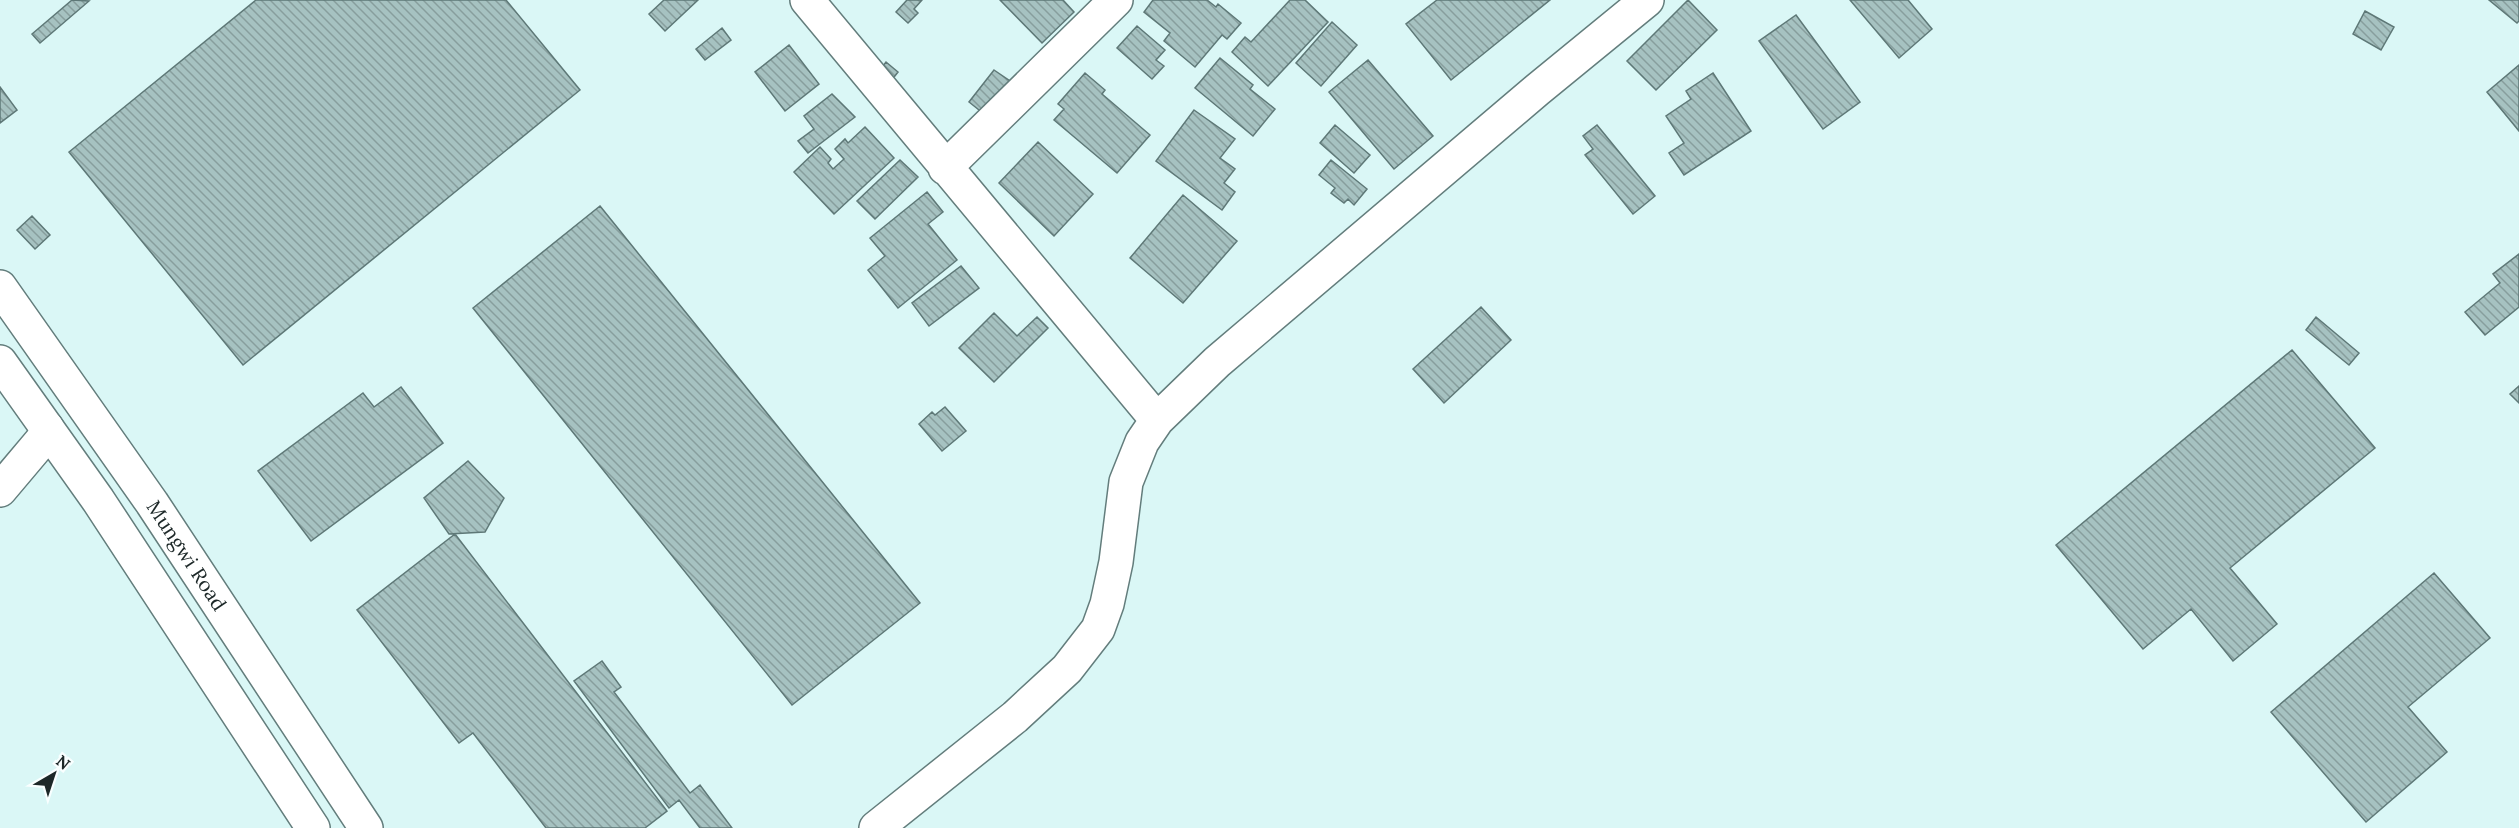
<svg xmlns="http://www.w3.org/2000/svg" width="2519" height="828" viewBox="0 0 2519 828" font-family="Lora,serif">
  <defs>
    <pattern id="building-back-hatch" width="6" height="6" patternUnits="userSpaceOnUse" patternTransform="scale(1.5)"><rect width="6" height="6" fill="#a6c2c1"/><path d="M-1 5l2 2M0 0l6 6M5-1l2 2" fill="none" stroke="#879e9d"/></pattern>
  </defs>
  <rect width="100%" height="100%" fill="#daf7f6"/>
  <!-- building -->
  <path fill="url(#building-back-hatch)" stroke="#5e7877" stroke-width="1.5" d="M72 0 89 1 40 43 32 34Z
    M256 0H506L580 90 243 365 69 152Z
    M664 0H698L665 31 649 14Z
    M907 0H922L914 9 918 13 908 23 896 12Z
    M1000 0H1063L1074 12 1042 43Z
    M1153 0H1207L1216 7 1218 4 1241 23 1227 39 1222 35 1195 67 1164 41 1170 33 1144 12Z
    M1290 0H1305L1328 22 1268 86 1232 52 1245 37 1251 42Z
    M1437 0H1550L1451 80 1406 24Z
    M1688 0 1717 30 1656 90 1627 61Z
    M1850 0H1908L1932 29 1899 58Z
    M2489 0H2519V21L2517 23Z
    M2365 11 2394 27 2381 50 2353 34Z
    M1796 15 1860 102 1823 129 1759 41Z
    M1332 22 1357 45 1321 86 1296 63Z
    M1137 26 1165 50 1156 60 1164 66 1152 79 1117 48Z
    M722 28 731 40 705 60 696 49Z
    M789 45 819 84 785 111 755 72Z
    M1220 58 1253 85 1250 89 1275 109 1253 136 1195 88Z
    M1368 60 1433 136 1394 169 1329 92Z
    M886 62 898 72 891 81 879 71Z
    M2519 65V131L2487 92Z
    M994 70 1010 81 984 114 969 102Z
    M1085 73 1105 90 1102 94 1150 135 1117 173 1054 120 1064 109 1058 104Z
    M1713 73 1751 131 1684 175 1669 153 1684 143 1666 116 1691 99 1686 91Z
    M0 87 17 110 0 123Z
    M832 94 855 117 808 153 798 141 814 129 804 116Z
    M1194 110 1235 139 1220 158 1235 169 1224 183 1235 192 1222 210 1156 161Z
    M1335 125 1370 155 1354 173 1320 143Z
    M1597 125 1655 196 1633 214 1585 155 1593 149 1583 136Z
    M865 127 894 158 834 214 794 172 820 147 831 159 828 163 833 169 844 159 835 149 845 139 848 143Z
    M1038 142 1093 194 1054 236 999 183Z
    M900 160 918 177 875 219 857 201Z
    M1331 160 1367 189 1354 205 1348 199 1344 203 1331 193 1335 188 1319 175Z
    M927 192 943 212 928 224 957 260 898 308 868 270 885 256 870 238Z
    M1183 195 1237 241 1183 303 1130 258Z
    M600 206 920 603 792 705 473 308Z
    M32 216 50 235 35 249 17 230Z
    M2519 254V307L2485 335 2465 312 2500 283 2493 274Z
    M961 266 979 288 929 326 912 303Z
    M1481 307 1511 340 1444 403 1413 369Z
    M994 313 1017 336 1037 317 1048 328 994 382 959 348Z
    M2316 317 2359 353 2349 365 2306 330Z
    M2292 350 2375 448 2230 568 2277 624 2233 661 2191 609 2143 649 2056 545Z
    M2519 386V403L2510 394Z
    M401 387 443 443 311 541 258 471 363 393 374 407Z
    M945 407 966 431 942 451 919 424 932 412 935 415Z
    M468 461 504 498 485 532 449 534 424 498Z
    M455 534 667 811 645 828H546L473 733 459 743 357 610Z
    M2434 573 2490 638 2408 707 2447 752 2366 822 2271 712Z
    M602 661 621 687 614 692 690 793 700 785 732 828H700L679 800 669 808 574 681Z"/>
  <g fill="none" stroke-linecap="round" stroke-linejoin="round">
    <!-- street casing -->
    <g stroke="#637d7c" stroke-width="36">
      <path id="street" d="M807 0 1157 420
        M945 168 1116 0
        M0 490 43 439 47 428
        M876 828 1015 717 1067 669 1098 629 1107 604 1116 562 1126 482 1142 442 1157 420 1217 362 1537 90 1647 0"/>
    </g>
    <!-- secondary casing -->
    <g stroke="#637d7c" stroke-width="36">
      <g id="secondary">
        <path id="s1" d="M0 287 152 503 366 828"/>
        <path d="M0 362 98 500 313 828"/>
      </g>
    </g>
    <!-- street -->
    <use href="#street" stroke="#fff" stroke-width="33"/>
    <!-- secondary -->
    <use href="#secondary" stroke="#fff" stroke-width="33"/>
  </g>
  <g text-anchor="middle" stroke-width="4.5" stroke-linejoin="round" paint-order="stroke">
    <!-- street labels -->
    <g font-size="20" fill="#1d2828" stroke="#f9ffff">
      <text dy="7" stroke="none"><textPath href="#s1" startOffset="327">Mungwi Road</textPath></text>
    </g>
  </g>
  <!-- north arrow -->
  <g transform="translate(54 774) rotate(39)" stroke="#f9ffff" stroke-width="4.5" paint-order="stroke">
  <path d="M0-4.5L10 22L0 15L-10 22Z" fill="#1d2828"/>
  <text y="-9" font-size="16" font-weight="bold" text-anchor="middle" fill="#1d2828">N</text>
  </g>
</svg>
